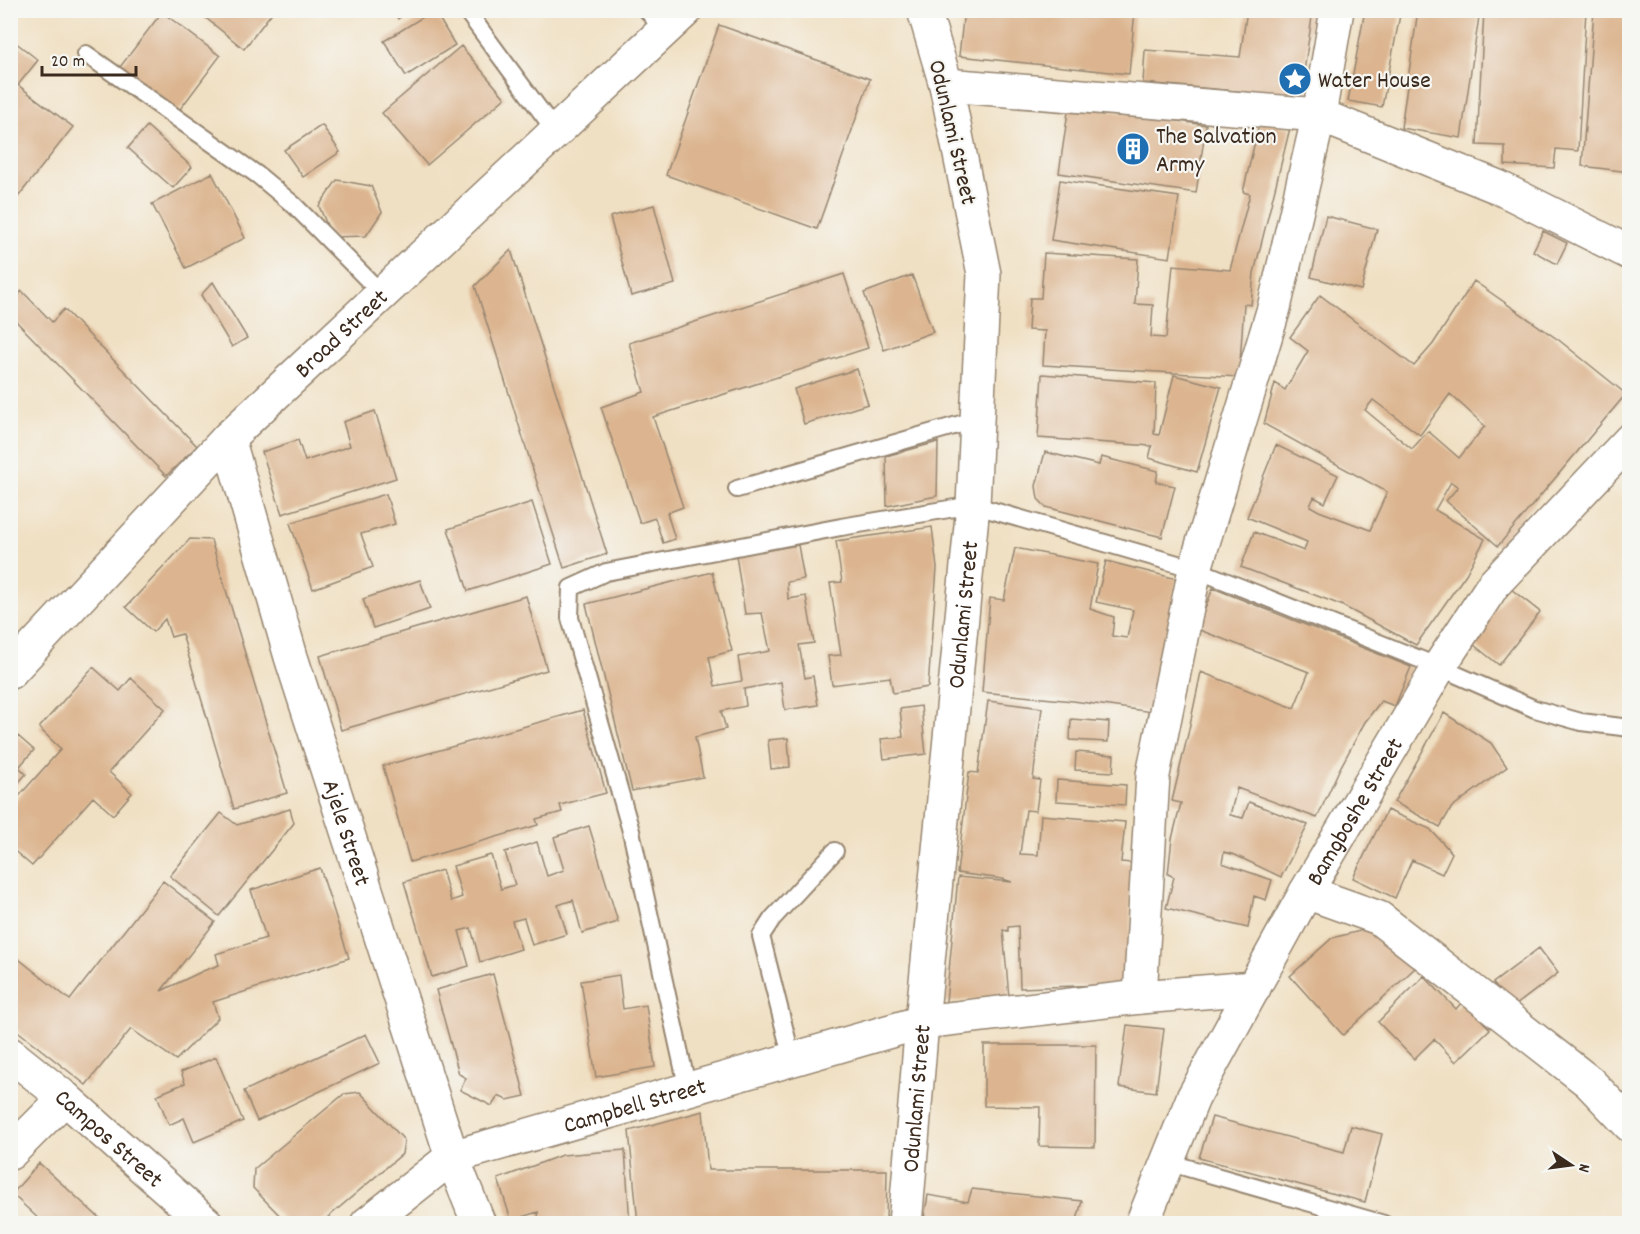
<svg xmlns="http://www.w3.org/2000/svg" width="1640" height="1234" viewBox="0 0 1640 1234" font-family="Dekko,sans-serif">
  <rect width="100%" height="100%" fill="#f6f6f2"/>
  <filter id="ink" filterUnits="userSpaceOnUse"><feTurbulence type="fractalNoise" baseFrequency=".0167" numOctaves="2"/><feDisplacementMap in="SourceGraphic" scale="12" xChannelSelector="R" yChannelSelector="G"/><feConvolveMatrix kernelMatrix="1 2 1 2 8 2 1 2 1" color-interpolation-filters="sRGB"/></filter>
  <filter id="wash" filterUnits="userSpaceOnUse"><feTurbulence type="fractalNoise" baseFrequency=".008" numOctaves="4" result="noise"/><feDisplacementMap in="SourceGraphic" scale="24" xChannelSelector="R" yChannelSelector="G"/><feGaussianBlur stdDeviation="1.35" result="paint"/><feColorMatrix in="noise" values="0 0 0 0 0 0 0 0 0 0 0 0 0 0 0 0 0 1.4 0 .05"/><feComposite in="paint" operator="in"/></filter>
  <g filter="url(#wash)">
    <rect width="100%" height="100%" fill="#f0e0c3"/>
    <g id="blocks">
      <!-- building -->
      <path fill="#dcb590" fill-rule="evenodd" d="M196 10H274L244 49Z
        M392 10H410L398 19Z
        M434 10 455 45 406 76 384 41Z
        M964 10H1135L1129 74 959 56Z
        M1247 10H1313L1300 99 1237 91 1143 83 1145 50 1240 57Z
        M1365 10H1401L1382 107 1348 101Z
        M1418 10H1480L1461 138 1401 128Z
        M1484 10H1586L1578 151 1556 149 1554 168 1505 165V146L1477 145Z
        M1594 10H1629V172L1582 166Z
        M162 12 220 56 178 112 120 67Z
        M719 25 870 79 817 229 666 175Z
        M10 38 38 60 18 85 73 127 10 207Z
        M461 46 505 98 427 165 382 113Z
        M1069 105 1206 125 1196 193 1059 173Z
        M1260 120 1290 128 1254 273 1251 305 1244 304 1239 377 1043 365 1045 331 1028 330 1030 298H1041L1044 253 1138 259 1135 304 1153 305 1151 337 1166 338 1173 265 1230 270 1250 194 1243 192Z
        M322 125 340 152 303 177 284 150Z
        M147 126 192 167 173 188 128 148Z
        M212 173 245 238 186 268 152 204Z
        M337 180 371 186 382 212 366 236 332 237 319 206Z
        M1060 180 1179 197 1170 258 1051 240Z
        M654 205 675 284 631 296 610 217Z
        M1326 216 1377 229 1361 290 1311 277Z
        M1543 231 1567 243 1557 264 1533 251Z
        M511 250 607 554 564 568 475 286Z
        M844 274 868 348 653 417 683 507 667 513 675 539 663 543 655 518 640 523 601 407 644 392 629 343Z
        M912 275 933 332 884 350 864 293Z
        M1474 281 1560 341 1626 394 1498 546 1446 501 1458 487 1451 482 1435 510 1485 539 1466 574 1416 645 1341 605 1241 567 1254 532 1304 551 1307 542 1247 517 1276 445 1338 475 1325 503 1314 497 1310 506 1319 511 1370 530 1387 492 1264 424 1275 383 1285 390 1308 351 1290 337 1320 295 1414 366 1433 344ZM1450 394 1485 426 1459 458 1428 431 1412 449 1365 410 1373 400 1420 435Z
        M213 282 247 338 232 347 201 295Z
        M22 291 52 322 64 309 197 446 166 476 10 315V302Z
        M857 369 868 404 804 424 794 389Z
        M1042 374 1156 383 1154 434 1159 435 1174 375 1221 387 1197 472 1149 458 1152 446 1038 438Z
        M375 411 396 478 282 514 262 452 298 440 305 461 350 446 343 422Z
        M938 442 937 496 887 506 886 456Z
        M1045 452 1099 465 1101 457 1158 471 1156 482 1175 486 1162 537 1046 507 1038 499 1036 486Z
        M386 494 395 524 361 534 373 567 313 589 290 523Z
        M532 502 552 564 468 591 448 529Z
        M932 527 937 568 928 687 893 693 890 677 832 685 828 656 841 655 830 583 842 582 836 541Z
        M190 539 211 540 287 793 234 809 182 634 171 637 165 619 153 632 126 607Z
        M798 545 804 579 787 582 788 599 806 596 814 643 799 645 805 678 813 676 818 705 785 710 781 682 744 689 746 706 721 711 726 729 695 737 703 777 632 791 586 604 712 572 732 651 709 657 715 686 742 681 738 657 770 651 762 613 745 614 736 555Z
        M1015 548 1098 564 1090 609 1114 617 1112 636 1127 638 1133 610 1096 602 1106 561 1177 579 1152 712 1073 701 982 692 990 598 1004 600Z
        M420 580 430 609 373 628 363 599Z
        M1213 588 1411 667 1395 706 1381 701 1365 722 1339 770 1317 818 1237 788 1230 815 1243 818 1249 802 1308 825 1281 877 1235 855 1224 852 1222 863 1272 880 1266 900 1254 896 1248 928 1166 908 1174 877 1168 874 1172 839 1181 803 1172 801 1188 734 1201 672 1294 708 1309 672 1197 629Z
        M1511 589 1540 612 1499 665 1469 641Z
        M526 596 547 670 341 730 320 656Z
        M93 667 120 691 131 678 165 709 109 772 132 793 113 815 93 797 32 866 10 847V806L61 749 39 728Z
        M988 701 1042 708 1033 779 1040 780 1036 811 1026 810 1020 854 1038 855 1041 815 1125 822 1121 862 1131 863 1130 984 1020 988 1018 926 1008 927V931L1003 930 1009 997 946 1002 958 877 1012 882 1003 879 957 873 969 772 978 773Z
        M921 706 926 754 884 759 881 739 903 737 900 709Z
        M583 710 606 793 560 805 562 812 536 819 538 825 410 862 383 766Z
        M1444 713 1491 743 1507 767 1452 807 1440 827 1394 802Z
        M1071 719 1109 722 1108 742 1070 740Z
        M18 736 34 750 19 767 26 774 12 790 10 745Z
        M788 738 790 767 771 769 768 740Z
        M1076 752 1114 755 1113 772 1075 770Z
        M1057 780 1126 785 1125 805 1056 801Z
        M290 809 294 823 219 916 170 876 221 813 237 825Z
        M1387 810 1430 829 1452 853 1442 874 1412 860 1395 898 1353 878Z
        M589 826 618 922 582 933 573 900 558 905 567 934 532 945 524 918 512 921 521 949 480 962 471 928 459 931 469 966 432 977 404 882 442 870 451 901 462 897 453 866 491 855 501 889 515 885 505 852 537 842 547 876 564 870 554 837Z
        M320 868 349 958 213 1002 218 1018 176 1060 131 1029 86 1085 10 1025V952L70 1000 163 881 215 922 161 991 203 971 219 965 216 954 266 938 251 890Z
        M1372 928 1415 968 1343 1035 1290 976 1332 938Z
        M1539 948 1558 973 1512 1008 1493 983Z
        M493 974 525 1096 507 1100 498 1096 492 1106 460 1090 466 1078 459 1074 436 990Z
        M619 975 623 1009 646 1005 655 1067 596 1077 581 981Z
        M1424 976 1456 1009 1463 1001 1490 1029 1456 1062 1434 1039 1414 1059 1378 1022Z
        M1127 1025 1164 1029 1156 1092 1119 1087Z
        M366 1034 380 1063 257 1121 244 1091Z
        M984 1045H1096L1095 1147 1039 1146 1040 1107 984 1106Z
        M216 1057 243 1121 194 1142 184 1118 169 1125 157 1095 185 1083 181 1072Z
        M360 1092 404 1140 402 1154 320 1224H288L253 1188 254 1169 344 1094Z
        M703 1111 708 1170H887L886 1224H638L629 1131Z
        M1212 1117 1344 1152 1351 1126 1382 1134 1365 1202 1199 1158Z
        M625 1150 630 1224H539L538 1212 511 1220 498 1179 562 1155Z
        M39 1163 106 1224H39L41 1221 12 1194Z
        M972 1189 1082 1201 1076 1224H923L928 1195 968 1202Z"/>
    </g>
  </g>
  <g filter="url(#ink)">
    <use href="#blocks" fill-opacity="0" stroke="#968570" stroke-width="1.5"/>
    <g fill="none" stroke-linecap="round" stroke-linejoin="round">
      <!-- service casing -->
      <g stroke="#968570" stroke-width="20">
        <path id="service" d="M466 10 556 132
          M647 10 664 31
          M86 54 259 176 295 206 382 294
          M737 489 978 419
          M792 1059 761 936 772 919 835 851
          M688 1090 631 831 570 618 571 588 606 572 841 527 973 505 1195 569 1439 667 1535 709 1581 722 1630 728
          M1167 1162 1384 1224"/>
      </g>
      <!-- minor casing -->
      <g stroke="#968570" stroke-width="36">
        <g id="minor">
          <path d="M946 85 1319 115 1498 187 1630 253"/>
          <path id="s1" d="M228 438 291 657 452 1157 479 1224"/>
          <path d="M1306 892 1379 918 1589 1082 1630 1125"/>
          <path d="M1140 997 1153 775 1195 569 1274 308 1319 115 1337 10"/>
          <path id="s2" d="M10 1054 65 1098 207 1224"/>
          <path d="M10 1153 65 1098"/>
          <path id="s3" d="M367 1224 452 1157 922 1022 1140 997 1254 988"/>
        </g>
      </g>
      <!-- secondary casing -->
      <g stroke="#968570" stroke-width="36">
        <g id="secondary">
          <path id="s4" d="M905 1224 922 1022 973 505 984 274 946 85 924 10"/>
          <path id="s5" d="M1142 1224 1193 1098 1306 892 1439 667 1493 585 1630 440"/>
        </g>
      </g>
      <!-- primary casing -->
      <g stroke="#968570" stroke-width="36">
        <g id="primary">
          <path id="s6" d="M10 672 228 438 686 10"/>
        </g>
      </g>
      <!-- service -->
      <use href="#service" stroke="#fff" stroke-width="16"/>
      <!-- minor -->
      <use href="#minor" stroke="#fff" stroke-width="33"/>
      <!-- secondary -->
      <use href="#secondary" stroke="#fff" stroke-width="33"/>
      <!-- primary -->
      <use href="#primary" stroke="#fff" stroke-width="33"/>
    </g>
  </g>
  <!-- icons -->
  <defs>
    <g id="sight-disc" transform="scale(1.725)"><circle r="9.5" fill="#1f6fb2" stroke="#f6f6f2"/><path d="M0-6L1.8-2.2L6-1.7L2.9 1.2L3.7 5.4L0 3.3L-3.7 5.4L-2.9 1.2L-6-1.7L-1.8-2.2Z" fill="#fff"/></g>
    <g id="building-disc" transform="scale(1.725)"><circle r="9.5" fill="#1f6fb2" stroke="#f6f6f2"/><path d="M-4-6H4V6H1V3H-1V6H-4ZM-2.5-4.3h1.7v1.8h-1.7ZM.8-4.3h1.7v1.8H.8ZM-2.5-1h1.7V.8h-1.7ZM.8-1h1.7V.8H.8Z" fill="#fff"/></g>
  </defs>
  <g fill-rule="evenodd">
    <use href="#sight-disc" x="1295" y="79"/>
    <use href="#building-disc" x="1133" y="149"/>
  </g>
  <g text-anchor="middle" stroke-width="4.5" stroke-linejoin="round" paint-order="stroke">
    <!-- poi labels -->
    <g font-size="24" fill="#3b2a1e" stroke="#f6f6f2" text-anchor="start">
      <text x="1318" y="87">Water House</text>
      <text x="1156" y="143">The Salvation<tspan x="1156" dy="28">Army</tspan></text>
    </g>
    <!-- street labels -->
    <g font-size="24" fill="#3b2a1e" stroke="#f6f6f2">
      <text transform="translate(954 132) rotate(77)" y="8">Odunlami Street</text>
      <text dy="8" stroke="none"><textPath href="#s6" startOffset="474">Broad Street</textPath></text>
      <text dy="8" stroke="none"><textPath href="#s4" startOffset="612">Odunlami Street</textPath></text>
      <text dy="8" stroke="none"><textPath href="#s5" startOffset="465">Bamgboshe Street</textPath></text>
      <text dy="8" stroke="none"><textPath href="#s1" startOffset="412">Ajele Street</textPath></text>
      <text dy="8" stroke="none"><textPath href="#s4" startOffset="126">Odunlami Street</textPath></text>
      <text dy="8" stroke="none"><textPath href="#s3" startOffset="298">Campbell Street</textPath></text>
      <text dy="8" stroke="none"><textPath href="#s2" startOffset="130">Campos Street</textPath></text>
    </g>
  </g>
  <!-- margin -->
  <rect width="1640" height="1234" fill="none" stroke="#f6f6f2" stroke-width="36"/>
  <!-- north arrow -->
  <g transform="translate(1571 1165) rotate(103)" stroke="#f6f6f2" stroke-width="4.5" paint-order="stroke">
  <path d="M0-4.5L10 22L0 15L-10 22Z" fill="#3b2a1e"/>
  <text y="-9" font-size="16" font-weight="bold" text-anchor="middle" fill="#3b2a1e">N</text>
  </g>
  <!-- scale -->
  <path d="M42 66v9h94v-9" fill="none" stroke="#3b2a1e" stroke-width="3"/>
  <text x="51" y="66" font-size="18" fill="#3b2a1e" stroke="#f6f6f2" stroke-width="4.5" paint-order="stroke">20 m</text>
</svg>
